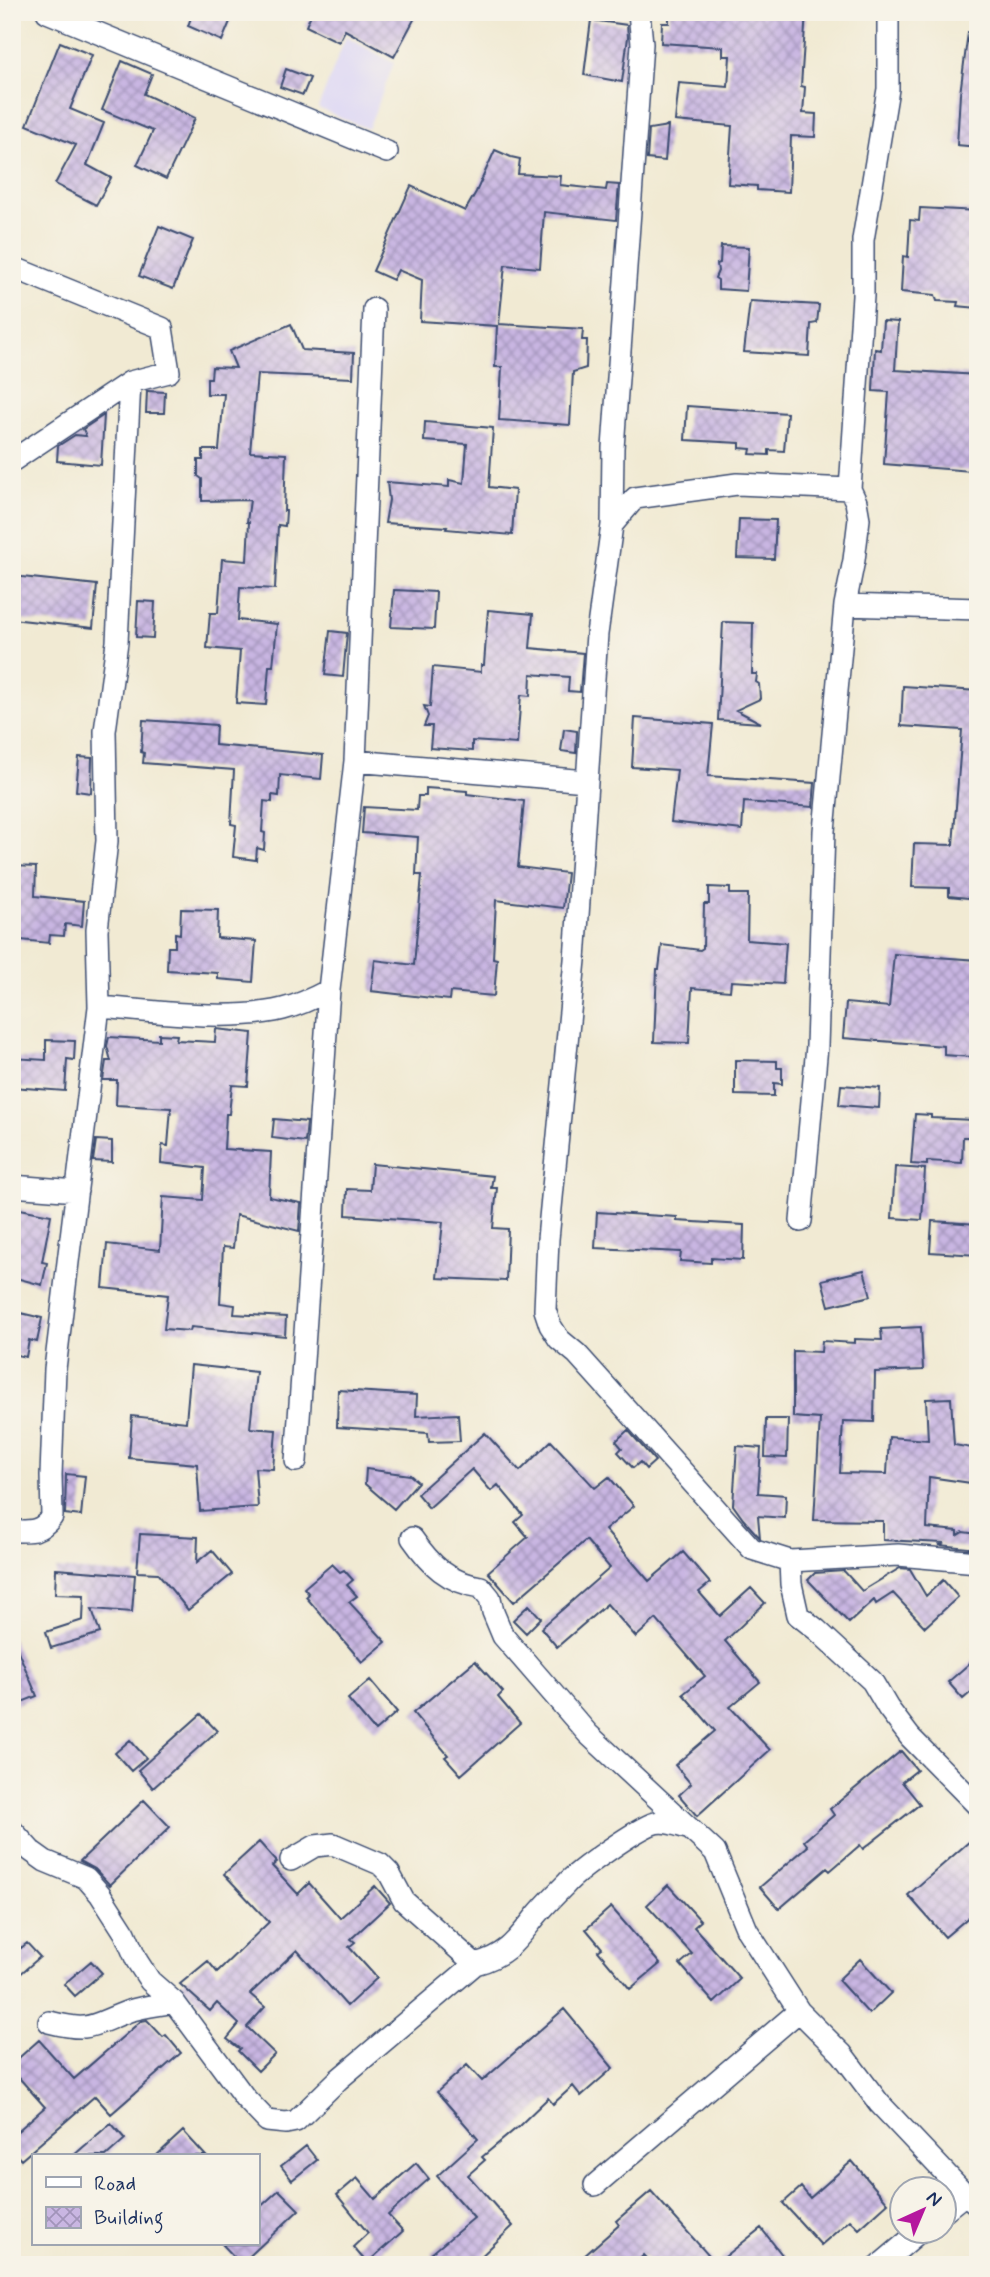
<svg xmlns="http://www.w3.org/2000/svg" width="990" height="2277" viewBox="0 0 990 2277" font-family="Mynerve,sans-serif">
  <defs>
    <pattern id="building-cross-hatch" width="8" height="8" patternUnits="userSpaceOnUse" patternTransform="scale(1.75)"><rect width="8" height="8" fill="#c9b6e2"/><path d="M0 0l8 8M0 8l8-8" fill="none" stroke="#a294ba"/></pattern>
  </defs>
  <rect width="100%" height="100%" fill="#f7f3e8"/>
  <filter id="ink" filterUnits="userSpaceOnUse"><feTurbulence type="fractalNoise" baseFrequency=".0143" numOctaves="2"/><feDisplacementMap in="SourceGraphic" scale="14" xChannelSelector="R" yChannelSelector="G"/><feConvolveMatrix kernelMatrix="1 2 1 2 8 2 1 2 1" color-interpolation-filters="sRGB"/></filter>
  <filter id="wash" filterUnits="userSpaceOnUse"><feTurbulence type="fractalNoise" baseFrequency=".00686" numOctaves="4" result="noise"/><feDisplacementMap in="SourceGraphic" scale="28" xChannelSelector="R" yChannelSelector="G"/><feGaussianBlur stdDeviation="1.57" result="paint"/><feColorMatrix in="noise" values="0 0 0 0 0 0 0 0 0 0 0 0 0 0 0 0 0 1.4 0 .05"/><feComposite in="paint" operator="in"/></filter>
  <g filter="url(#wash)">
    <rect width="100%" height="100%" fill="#f1ead3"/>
    <!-- built -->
    <path fill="#dcd6f6" d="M346 37 394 63 368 129 318 108Z"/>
    <g id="blocks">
      <!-- building -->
      <path fill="url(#building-cross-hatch)" d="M193 12H234L222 41 188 26Z
        M312 12H418L394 57 345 30 339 42 306 26Z
        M669 12H806L801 86 805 87 803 113 816 114 815 137 791 136 789 192 757 190V186L728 184 732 126 675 121 679 83 728 87 730 56H723V47L661 43 662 23H669Z
        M591 20 627 25 628 37 622 82 584 75Z
        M968 32 978 33V147L957 145 960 94Z
        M60 42 92 55 70 109 104 123 87 165 111 178 96 205 55 184 76 145 27 125Z
        M122 61 152 74 144 94 195 118 166 179 137 165 153 131 102 110Z
        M286 69 310 78 303 95 280 87Z
        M668 126 665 161 647 159 649 129Z
        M495 150 511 157 520 159 518 174 561 176 560 185 606 190 607 184 619 185 616 220 544 212 540 268 505 265 499 324 583 329 582 340H587L586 368 573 372 570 425 499 420 502 367H495L497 326 420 321 422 280 398 270 393 280 373 271 411 186 465 211 476 192Z
        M920 208 978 211V308L957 306 958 302 937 301 935 295 901 292 903 256 908 257 910 220 919 221Z
        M159 226 193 240 173 289 139 276Z
        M721 246 749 247 746 291 718 289V280L715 278 718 271 717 264 720 263Z
        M750 301 819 305 817 323 811 324 809 356 744 352Z
        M883 321 898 322 895 370 978 375 971 471 884 464 889 392 873 391 875 349 881 350Z
        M291 324 302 350 354 353 353 378 257 374 250 452 286 454 284 511H286L285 526 278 525 275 589 240 587 238 620 277 624 273 666H269L266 705 236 703 240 651 207 648 210 613H218L222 559 247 561 249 522H247L250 500 202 501V479L198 476V460H203V450H219L224 394H207V378H211L212 367 236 368 229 351Z
        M147 391 165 392 164 413H146Z
        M687 406 787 413 784 451 769 450V455L750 454 751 449 740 448V443L685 440Z
        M104 415 101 465 57 461 58 446 75 435 86 436 83 429Z
        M425 422 493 428 489 487 515 490 512 535 446 529 447 527 385 523 389 500 387 482 449 487V480L464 483 467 444 424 441Z
        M739 519 776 520 774 559 737 558Z
        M12 576 97 585 93 628 12 619Z
        M394 590 436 592 434 629 391 627Z
        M138 601 155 602 153 638 136 637Z
        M488 610 533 614 530 648 583 653 580 692 568 691 569 677 531 674 530 696 521 695 517 744 472 741V751L430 748 432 726H424L428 716 424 706 430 707 433 667 481 672V665H484Z
        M723 622 753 623 752 674H757L756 682 759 684 760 699 736 710 761 723 718 720Z
        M330 631 347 633 343 677 325 675Z
        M903 686 978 691V899L949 896V888L912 887 914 844 953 845 962 730 901 726Z
        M635 718 713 724 708 776 815 783 813 807 744 802 742 830 671 822 677 770 632 767Z
        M143 720 216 725 215 745 323 755 321 779 280 775 279 796 272 795V802L264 801 262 832 265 833 264 850 257 848 256 860 233 857 236 825 231 824 234 770 143 763 144 753 141 752Z
        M564 729 577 731 576 753 561 751Z
        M79 757 92 758 91 793 76 791Z
        M426 788 467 791V794L524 801 518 867 567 873 563 908 496 900 493 958 497 959 494 996 450 992 449 1000 371 991 375 960 414 965 422 875H416L418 837 362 833 364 807 417 810 418 796H426Z
        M12 866 36 867 35 896 84 901 82 926 65 924 64 936 50 935 49 943 12 939Z
        M709 887 730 888V894H748L747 940 786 943 783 984 731 981 730 991 692 988 689 1043 654 1042 657 969H659L662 945 700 950 703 948 704 904H709Z
        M181 909 218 910 217 938 256 941 253 982 218 979V973L167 970 168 947H175V933L180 934Z
        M894 954 978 960V1047H973L972 1057 944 1055V1046L843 1038 846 1003 889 1007Z
        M216 1029 252 1033 248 1086 232 1085 229 1114H226L224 1149 271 1152 269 1197 301 1203 299 1231 236 1215 233 1248 223 1247 220 1303 235 1305 234 1314 286 1317 285 1336 191 1327 190 1331 164 1329 168 1295 103 1288 107 1244 160 1250 163 1197 203 1200 205 1168 161 1163 162 1145 168 1146 171 1108 116 1105 117 1080H103L106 1061H111L107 1046 109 1037 159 1040V1034L177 1035 176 1040 215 1042Z
        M46 1040 75 1041 74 1060 67 1059 65 1091 12 1087V1058L46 1060Z
        M735 1060 777 1061V1068H782V1084L774 1083V1096L735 1095Z
        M841 1085 880 1088 879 1108 839 1105Z
        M915 1114 931 1115V1118L973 1120 972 1137H963L962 1163 927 1161V1165L911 1164Z
        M274 1119 307 1122 305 1142 272 1138Z
        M96 1140 112 1141V1162L93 1161Z
        M372 1164 493 1176 491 1188H497L493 1228 508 1229 506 1281 437 1278 443 1222 346 1215 347 1189 370 1190Z
        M895 1167 925 1169 922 1220 892 1218Z
        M15 1208 51 1215 42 1262 47 1263 42 1285 12 1277V1222Z
        M597 1212 677 1217V1221L744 1225 743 1260 711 1258V1263L680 1261 681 1252 595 1248Z
        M932 1221 978 1224V1255L930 1252Z
        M864 1270 871 1296 829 1306 822 1280Z
        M12 1311 42 1318 37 1342 29 1340 26 1357 12 1354Z
        M921 1327 923 1370 875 1372 874 1422 843 1421 840 1473 887 1474 889 1437 928 1440 926 1399 951 1398 954 1445 978 1449V1484L929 1477 927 1528 958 1531V1535L963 1532 978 1534V1549L939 1545 944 1543 883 1540V1521L814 1520 820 1419 793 1417V1351L821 1352 822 1341 855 1343V1339L882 1340 881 1329Z
        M191 1365 256 1372 250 1428 276 1430 273 1469 255 1468 258 1507 200 1511 197 1464 129 1458 132 1416 186 1422Z
        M338 1390 417 1395 416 1416 458 1414 460 1441 429 1442 428 1433 337 1427Z
        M766 1419H788L787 1458 765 1457Z
        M628 1430 655 1461 646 1469 640 1462 633 1468 618 1452 622 1448 616 1441Z
        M485 1433 520 1471 551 1441 595 1488 609 1477 634 1506 605 1530 649 1581 683 1552 710 1583 699 1592 720 1616 751 1588 765 1603 725 1641 760 1682 730 1707 770 1750 697 1816 679 1795 691 1784 675 1765 715 1731 683 1694 705 1676 656 1619 636 1637 607 1604 557 1647 541 1628 610 1568 586 1540 514 1602 488 1572 528 1537 515 1522 523 1515 498 1485 491 1491 472 1469 429 1508 417 1494Z
        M737 1446 761 1448 758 1493 786 1495 785 1518 758 1516 760 1538 743 1519 733 1505Z
        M366 1469 410 1475 418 1482 394 1509 365 1484Z
        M66 1474 85 1476 81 1516 65 1514Z
        M140 1534 198 1537 197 1562 212 1550 232 1574 188 1610 158 1573 137 1572Z
        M332 1564 340 1572 344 1570 353 1580 347 1585 357 1596 349 1602 386 1642 362 1662 306 1597 309 1594 304 1588Z
        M900 1568 910 1569 926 1596 943 1580 958 1597 925 1627 893 1593 876 1604 874 1600 849 1623 808 1580 815 1573 844 1571 862 1591Z
        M56 1569 135 1575 132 1612 92 1609 100 1633 51 1648 46 1632 83 1620 84 1595 55 1594Z
        M529 1605 541 1618 526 1633 513 1620Z
        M12 1637 37 1696 12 1706Z
        M978 1656V1686L963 1699 948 1682Z
        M475 1661 503 1692 498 1697 520 1723 461 1775 445 1757 448 1755 413 1713Z
        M370 1680 397 1712 375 1731 348 1699Z
        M201 1714 217 1731 153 1788 138 1770Z
        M130 1740 146 1758 131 1771 115 1753Z
        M901 1751 917 1770 902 1782 920 1804 863 1849 860 1845 830 1871 827 1868 779 1909 760 1887 808 1846 804 1841 834 1815 830 1809Z
        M144 1800 170 1827 110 1885 95 1869 80 1861Z
        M978 1834V1909L945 1937 908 1895Z
        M259 1842 277 1862 272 1866 298 1894 309 1883 340 1918 375 1886 390 1903 351 1939 355 1942 349 1947 377 1978 347 2006 297 1950 250 1994 265 2007 247 2027 275 2054 258 2071 238 2051 240 2049 227 2039 239 2024 217 2003 210 2011 180 1984 208 1961 217 1972 269 1922 224 1874Z
        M668 1885 701 1921 694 1927 740 1979 714 2003 680 1964 692 1954 647 1905Z
        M611 1907 660 1964 630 1989 598 1951 602 1948 586 1929Z
        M12 1938 21 1948 27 1943 40 1957 12 1981Z
        M860 1959 891 1993 869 2014 838 1980Z
        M91 1961 102 1973 75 1996 64 1984Z
        M564 2009 613 2068 581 2096 573 2086 553 2104 548 2098 519 2126 482 2157 485 2160 468 2175 513 2226 472 2265H441L431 2254 474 2218 437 2176 478 2139 437 2092 467 2065 482 2081Z
        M147 2020 163 2037 166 2035 181 2053 111 2114 95 2096 21 2160 12 2150V2136L45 2107 12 2070V2064L39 2040 74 2079 141 2021Z
        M111 2123 125 2139 106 2156H73Z
        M183 2131 206 2156H156Z
        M306 2146 317 2160 292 2180 281 2166Z
        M852 2161 888 2203 859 2229 850 2220 821 2245 783 2203 801 2187 810 2198Z
        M416 2163 429 2179 388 2215 403 2231 367 2263 353 2247 368 2233 337 2195 357 2178 375 2199Z
        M279 2190 299 2210 241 2264 222 2244H257V2210Z
        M651 2191 716 2264 761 2228 790 2265H653L644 2255 633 2265H574L619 2225 616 2221Z"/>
    </g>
  </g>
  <g filter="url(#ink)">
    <use href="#blocks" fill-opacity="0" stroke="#3b4b70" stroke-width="2"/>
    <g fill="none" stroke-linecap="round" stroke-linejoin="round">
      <!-- street casing -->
      <g stroke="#3b4b70" stroke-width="24">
        <path id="street" d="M47 12 387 152
          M639 12 642 44 613 448 612 525 597 634 575 960 548 1239 545 1310 550 1325 559 1339 577 1354 752 1549 790 1561
          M12 267 162 328 169 372 130 382 12 461
          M612 525 635 498 737 484 850 489
          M845 605 978 609
          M355 761 586 781
          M99 1007C153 1011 231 1022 283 1009 299 1005 314 998 329 990
          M12 1186 77 1191
          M801 1221 817 1046 824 831 845 605 854 560 859 519 856 502 850 489 863 296V240L888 89V12
          M296 1461 329 990 355 761 374 309
          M12 1531C31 1531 39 1533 52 1517L51 1475 55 1369 99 1007 97 930 107 841 105 731 117 642 130 382
          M412 1538C431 1565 447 1582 481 1587L490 1598 493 1612 503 1636 588 1734 715 1852 747 1930 799 2011 842 2054 879 2103 965 2194 978 2205
          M978 1562 898 1555 790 1561 791 1584 798 1615 817 1630 872 1681 888 1708 910 1737 978 1806
          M12 1830 31 1851 45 1861 86 1878 100 1894 125 1933 137 1961 150 1981 174 2002 245 2098 267 2121 286 2123 296 2121 339 2079 475 1964C507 1956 517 1940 536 1916 545 1905 556 1894 566 1884 578 1870 638 1828 655 1823 665 1820 677 1825 687 1828
          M291 1860 315 1846 333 1844 380 1864 389 1873 404 1901 475 1964
          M49 2022C92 2033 91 2025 129 2011 143 2006 159 2005 174 2002
          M595 2185 799 2011
          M944 2211 965 2194
          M880 2265 919 2232"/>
      </g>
      <!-- street -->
      <use href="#street" stroke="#fff" stroke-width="21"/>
    </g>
  </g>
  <!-- margin -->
  <rect width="990" height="2277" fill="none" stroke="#f7f3e8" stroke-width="42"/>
  <!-- legend -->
  <rect x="32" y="2154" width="228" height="91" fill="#f7f3e8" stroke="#9fa5b1" stroke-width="2"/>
  <rect x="46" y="2177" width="35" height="10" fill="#ffffff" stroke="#9fa5b1" stroke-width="2"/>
  <text x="94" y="2190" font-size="21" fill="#1b2f5e">Road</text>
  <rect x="46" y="2207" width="35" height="21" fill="url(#building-cross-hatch)" stroke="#9fa5b1" stroke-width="2"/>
  <text x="94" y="2224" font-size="21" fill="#1b2f5e">Building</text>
  <!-- north arrow -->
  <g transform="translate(923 2210) rotate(44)"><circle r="33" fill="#f7f3e8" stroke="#9fa5b1" stroke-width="2"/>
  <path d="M0-5L12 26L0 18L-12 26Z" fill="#b5179e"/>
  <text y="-10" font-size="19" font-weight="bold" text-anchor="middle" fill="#1b2f5e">N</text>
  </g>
</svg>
